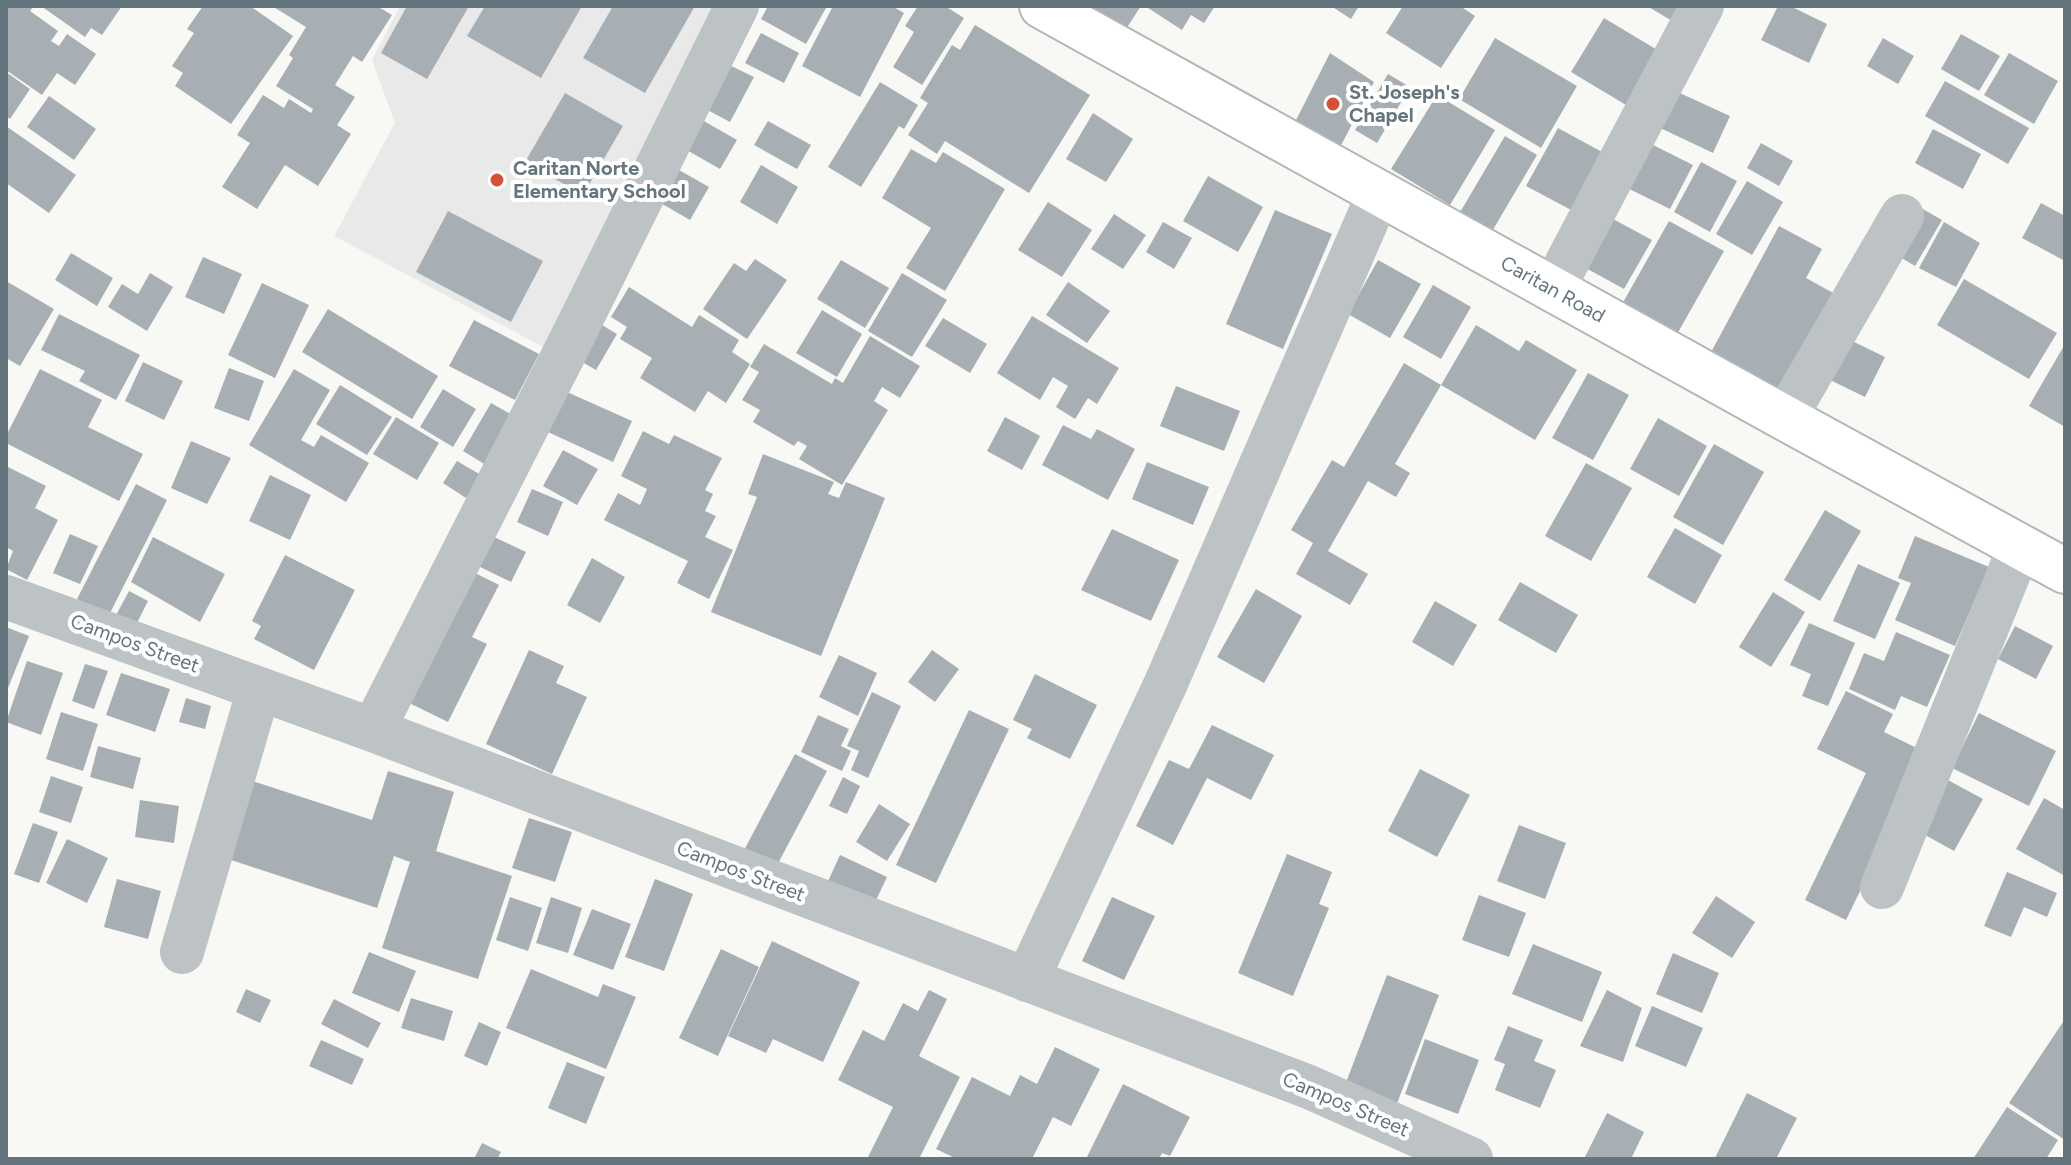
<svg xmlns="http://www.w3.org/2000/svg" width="2071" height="1165" viewBox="0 0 2071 1165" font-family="Figtree,sans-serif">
  <rect width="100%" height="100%" fill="#f8f8f5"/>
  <!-- built -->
  <path fill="#e9e9e9" d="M400 6H715L545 348 334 236 395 123 372 60Z"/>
  <!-- building -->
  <path fill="#a7afb4" d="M6 6H34L30 11 58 31 51 41 59 46 67 34 96 54 75 85 57 73 42 95 6 70Z
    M41 6H122L102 35 91 28 85 37Z
    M203 6H250L293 36 231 124 175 86 183 73 172 66 194 33 187 29Z
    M272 6H377L392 15 362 62 353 56 335 85 355 97 337 125 351 134 318 186 285 165 257 209 222 187 250 143 237 135 263 95 284 108 289 99 311 113 313 109 276 86 293 58 289 55 306 27Z
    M407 6H469L427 79 381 53Z
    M485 6H582L541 78 467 36Z
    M613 6H695L645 93 583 58Z
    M768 6H827L806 44 761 19Z
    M833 6H892L904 13 860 97 802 66Z
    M918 6H945L964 18 922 85 893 67 914 32 905 26Z
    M1083 6H1141L1124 32Z
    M1149 6H1215L1204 23 1191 15 1182 30 1148 8Z
    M1331 6H1359L1351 19Z
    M1403 6H1460L1475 16 1441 68 1386 33Z
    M1647 6H1683L1674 22Z
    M1778 6H1790L1827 24 1809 63 1761 40Z
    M1604 18 1659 51 1626 105 1571 72Z
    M975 25 1090 95 1029 193 945 141 937 154 908 135 928 103 920 98 952 45 960 50Z
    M761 33 799 53 784 83 745 63Z
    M1961 34 2000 56 1979 91 1941 69Z
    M1495 38 1577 86 1541 148 1459 99Z
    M1883 38 1914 56 1898 84 1867 66Z
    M1330 53 1374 82 1337 153 1293 126Z
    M2009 53 2058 81 2034 124 1984 95Z
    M725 63 754 77 730 122 702 107Z
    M6 72 30 89 10 119 6 116Z
    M1388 74 1410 87 1377 143 1355 130Z
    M1945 81 2029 128 2008 164 1925 116Z
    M880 82 918 105 904 129 899 126 861 187 828 167Z
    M1671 89 1730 116 1713 153 1654 125Z
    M565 93 623 126 583 195 525 162Z
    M1437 95 1495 130 1450 205 1391 169Z
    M49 96 96 129 74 160 27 127Z
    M1093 113 1133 139 1106 182 1066 159Z
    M695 116 737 140 720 169 678 145Z
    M768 121 811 145 797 169 754 145Z
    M6 126 76 175 49 213 6 183Z
    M1558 128 1604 153 1573 211 1526 186Z
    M1933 129 1981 154 1963 189 1915 163Z
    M1505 136 1537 155 1491 233 1459 214Z
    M1635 136 1693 165 1670 209 1613 181Z
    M1761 143 1793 161 1779 186 1747 168Z
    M911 149 936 163 943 152 1005 189 945 291 906 268 931 228 882 198Z
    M1701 162 1737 181 1710 232 1674 212Z
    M670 165 709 187 690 220 652 198Z
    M761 165 798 187 777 224 740 202Z
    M1208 176 1263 207 1238 252 1183 221Z
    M1747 181 1783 202 1752 255 1716 234Z
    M1048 202 1092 230 1062 277 1018 250Z
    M2041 203 2065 216V261L2022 238Z
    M1914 204 1942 220 1915 266 1888 250Z
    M1275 210 1332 234 1283 349 1226 324Z
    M448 211 543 261 511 322 416 272Z
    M1600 212 1652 240 1624 289 1573 261Z
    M1114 214 1146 235 1123 269 1091 249Z
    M1669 221 1724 251 1676 336 1621 306Z
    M1163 222 1192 238 1174 269 1146 252Z
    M1944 222 1980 243 1956 287 1919 268Z
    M1779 226 1822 249 1806 278 1835 294 1780 394 1709 356Z
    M71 253 113 278 97 306 55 280Z
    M203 257 242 274 224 314 185 297Z
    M755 259 787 280 747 339 703 309 734 263 746 271Z
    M841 260 889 288 865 328 817 299Z
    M1378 260 1421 284 1390 338 1348 314Z
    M150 273 173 287 147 331 108 307 122 284 138 294Z
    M902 273 947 300 912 357 868 331Z
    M1964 279 2057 333 2029 379 1937 325Z
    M6 281 54 309 20 366 6 358Z
    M1068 282 1110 311 1087 343 1046 315Z
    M262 283 309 305 275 378 228 355Z
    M1433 285 1471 307 1441 359 1403 337Z
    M629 287 692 327 699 315 739 340 732 352 750 364 726 403 708 391 695 412 640 378 652 358 620 339 627 327 611 317Z
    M328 309 438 376 412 419 302 352Z
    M822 310 862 334 837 377 796 353Z
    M59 314 140 355 116 400 79 381 85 371 41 350Z
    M1032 316 1119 368 1097 404 1088 398 1075 419 1056 407 1068 386 1053 377 1040 400 997 373Z
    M943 318 987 344 970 373 925 346Z
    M592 319 617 334 596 370 577 359Z
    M474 320 539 354 515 400 449 366Z
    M1476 325 1519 351 1526 340 1577 370 1535 440 1441 385Z
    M870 336 920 366 900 398 882 387 874 401 888 410 842 485 799 459 807 446 798 441 794 446 753 422 760 410 742 400 759 372 750 367 764 344 832 384 835 378 843 383Z
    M1848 339 1885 357 1865 397 1828 379Z
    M2065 344V427L2029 406Z
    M143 362 183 381 164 420 125 401Z
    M1404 363 1441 385 1395 464 1410 473 1396 497 1368 481 1328 551 1368 574 1350 605 1296 574 1313 543 1291 530 1332 460 1344 467Z
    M229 368 264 381 249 421 214 408Z
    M40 369 102 400 88 427 143 454 119 501 6 443V436Z
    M294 369 330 390 301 440 314 447 321 435 369 463 346 502 249 445Z
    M1588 373 1629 395 1593 460 1552 438Z
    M340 385 392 417 367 455 316 424Z
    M1176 386 1240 411 1224 451 1160 426Z
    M443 389 476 409 453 447 420 427Z
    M567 392 632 421 613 462 548 432Z
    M491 403 514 416 486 465 463 451Z
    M396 417 439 443 417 480 373 454Z
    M1005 417 1040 436 1022 470 987 451Z
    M1658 418 1707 446 1679 496 1630 469Z
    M1063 425 1091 439 1097 429 1135 449 1108 500 1042 465Z
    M643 431 669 444 674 435 722 458 705 490 713 494 705 511 716 516 705 537 733 550 709 599 677 583 688 561 604 520 618 493 640 505 647 489 621 476Z
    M191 441 231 458 207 504 171 488Z
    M1714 444 1764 472 1723 545 1673 517Z
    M563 450 598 469 577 505 543 486Z
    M763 454 834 482 828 494 839 498 846 482 885 498 821 656 711 612 757 497 748 494Z
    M457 461 481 475 466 498 443 483Z
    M1147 462 1209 487 1193 525 1132 499Z
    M1586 463 1632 488 1591 561 1545 536Z
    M6 466 46 486 35 508 58 520 27 580 6 569 13 551 6 547Z
    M270 475 311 495 290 540 249 521Z
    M136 484 167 500 109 615 77 599Z
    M532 489 563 502 548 536 517 522Z
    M1825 510 1861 531 1820 601 1784 580Z
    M1675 528 1722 555 1695 604 1647 577Z
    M1112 529 1179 560 1151 621 1081 590Z
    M70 534 98 546 80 584 53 573Z
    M492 536 526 552 511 582 478 566Z
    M1915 536 1989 567 1955 646 1895 620 1911 583 1898 578Z
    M153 537 225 574 200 622 131 582Z
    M285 555 355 590 314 670 254 639 261 626 252 621Z
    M592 558 625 577 600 623 567 605Z
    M1858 564 1900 583 1875 639 1833 621Z
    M463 567 499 585 472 637 487 644 448 722 399 698Z
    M1520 582 1578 615 1556 653 1498 620Z
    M1256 589 1302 616 1264 683 1217 657Z
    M129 591 148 601 134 629 114 619Z
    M1773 592 1805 612 1771 667 1739 647Z
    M1435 601 1477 625 1453 666 1412 642Z
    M1809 623 1855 643 1828 706 1802 696 1811 674 1790 665Z
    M2015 626 2053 646 2036 679 1998 659Z
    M6 627 29 636 6 693Z
    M1896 632 1950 655 1927 707 1901 696 1895 710 1849 689 1864 653 1884 661Z
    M529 650 564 666 556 683 587 697 552 774 486 744Z
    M932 650 959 669 935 702 908 682Z
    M839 655 877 673 858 716 819 697Z
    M27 661 63 673 41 735 6 722Z
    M85 664 108 671 94 709 72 701Z
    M121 673 170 689 155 732 106 715Z
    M1035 674 1097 705 1070 759 1027 738 1032 729 1013 720Z
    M1846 691 1893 714 1884 732 1927 753 1846 920 1805 900 1866 773 1817 749Z
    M872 692 901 706 868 778 851 770 859 751 847 746Z
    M186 698 211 706 205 729 179 722Z
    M969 710 1009 729 936 883 896 865Z
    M61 712 98 724 83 771 46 759Z
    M1979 713 2056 751 2029 806 1952 768Z
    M818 715 849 729 841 746 851 751 842 771 801 752Z
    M1212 725 1274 755 1251 800 1207 778 1173 845 1136 826 1169 760 1189 769Z
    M98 746 141 758 133 789 90 777Z
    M795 754 827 771 774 871 742 854Z
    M1420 769 1470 795 1437 857 1388 831Z
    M388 771 454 792 436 851 512 876 478 979 382 948 410 862 394 856 377 908 225 858 240 777 372 820Z
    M51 776 83 787 71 823 39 812Z
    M843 777 860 786 847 814 829 806Z
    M1944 778 1983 799 1954 851 1916 830Z
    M2044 798 2065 810V876L2016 849Z
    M140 800 179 806 174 843 135 837Z
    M879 804 910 824 887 861 856 842Z
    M529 818 572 832 555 882 512 868Z
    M33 823 58 832 39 883 14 874Z
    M1519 825 1566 843 1545 899 1497 881Z
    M67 839 108 858 87 903 46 883Z
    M1287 854 1332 872 1319 904 1329 908 1293 996 1238 973Z
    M840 855 887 877 871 911 824 890Z
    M2007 872 2057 893 2047 917 2024 907 2011 937 1984 926Z
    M117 879 161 891 148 939 104 927Z
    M655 879 693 894 664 971 625 957Z
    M1479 895 1526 913 1509 957 1462 940Z
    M1716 896 1755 922 1732 958 1692 933Z
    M510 897 542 908 528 951 496 940Z
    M551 897 582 908 568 953 536 943Z
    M1112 897 1155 916 1124 980 1082 961Z
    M592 909 631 924 613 970 573 955Z
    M772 941 860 982 823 1062 773 1039 766 1053 728 1036Z
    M1533 944 1602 972 1582 1022 1512 994Z
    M721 949 759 967 718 1056 679 1038Z
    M369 952 416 971 399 1012 352 993Z
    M1673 953 1719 973 1702 1013 1656 994Z
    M531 969 598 997 603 984 636 997 606 1069 506 1028Z
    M1387 975 1439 995 1396 1106 1345 1085Z
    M246 989 271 1000 260 1023 236 1012Z
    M929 990 947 999 919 1056 960 1077 919 1159H867L893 1107 838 1080 863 1030 884 1041 903 1003 918 1011Z
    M1607 990 1642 1008 1623 1062 1580 1046Z
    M411 998 453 1011 444 1041 401 1028Z
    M334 999 381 1023 368 1048 321 1024Z
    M1652 1006 1703 1028 1686 1067 1635 1046Z
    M2065 1019V1140L2009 1103Z
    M479 1022 501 1032 487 1066 464 1056Z
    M1508 1026 1543 1040 1534 1061 1556 1070 1540 1108 1495 1090 1505 1064 1494 1060Z
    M1425 1039 1479 1060 1458 1114 1405 1094Z
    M321 1040 364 1059 352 1085 309 1066Z
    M1055 1047 1100 1069 1071 1126 1053 1117 1032 1159H957L936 1149 972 1077 1010 1096 1020 1075 1037 1084Z
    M567 1062 605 1077 586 1124 548 1108Z
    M1123 1084 1190 1117 1170 1156 1162 1153 1159 1159H1086Z
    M1747 1093 1797 1118 1776 1159H1716L1715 1158Z
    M2007 1107 2058 1140 2046 1159H1973Z
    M1607 1113 1644 1132 1631 1159H1584Z
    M482 1143 501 1152 497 1159H474Z"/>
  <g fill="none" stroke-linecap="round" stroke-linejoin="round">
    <!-- major casing -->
    <g stroke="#b1b7ba" stroke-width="48">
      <path id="major" d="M1042 6 1785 418 2065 571"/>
    </g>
    <!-- minor -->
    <path stroke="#bdc2c5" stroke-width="44" d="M1553 289 1702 6
      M1785 418 1902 216
      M6 597 373 730 1309 1087 1471 1159
      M373 730 565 352 737 6
      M1882 887 2020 546
      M182 952 259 689
      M1027 980 1166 683 1379 193"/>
    <!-- major -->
    <use href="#major" stroke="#fff" stroke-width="44"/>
  </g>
  <!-- markers -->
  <g fill="#d45139" stroke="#fff" stroke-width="3">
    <circle cx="1333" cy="104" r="8"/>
    <circle cx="497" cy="180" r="8"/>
  </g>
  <g text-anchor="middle" stroke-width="8" stroke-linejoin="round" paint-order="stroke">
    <!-- poi labels -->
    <g font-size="20" font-weight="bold" fill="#65757e" stroke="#fff" text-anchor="start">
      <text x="1349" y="99">St. Joseph's<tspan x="1349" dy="23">Chapel</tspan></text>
      <text x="513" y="175">Caritan Norte<tspan x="513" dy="23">Elementary School</tspan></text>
    </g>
    <!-- street labels -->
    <g font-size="20" fill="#65757e" stroke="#fff">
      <text transform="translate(1553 289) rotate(29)" y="7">Caritan Road</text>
      <text transform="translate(135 643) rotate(20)" y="7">Campos Street</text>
      <text transform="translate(741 871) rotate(21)" y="7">Campos Street</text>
      <text transform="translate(1346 1104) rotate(23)" y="7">Campos Street</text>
    </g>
  </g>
  <!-- border -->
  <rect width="2071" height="1165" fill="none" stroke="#65757e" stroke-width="16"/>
</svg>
